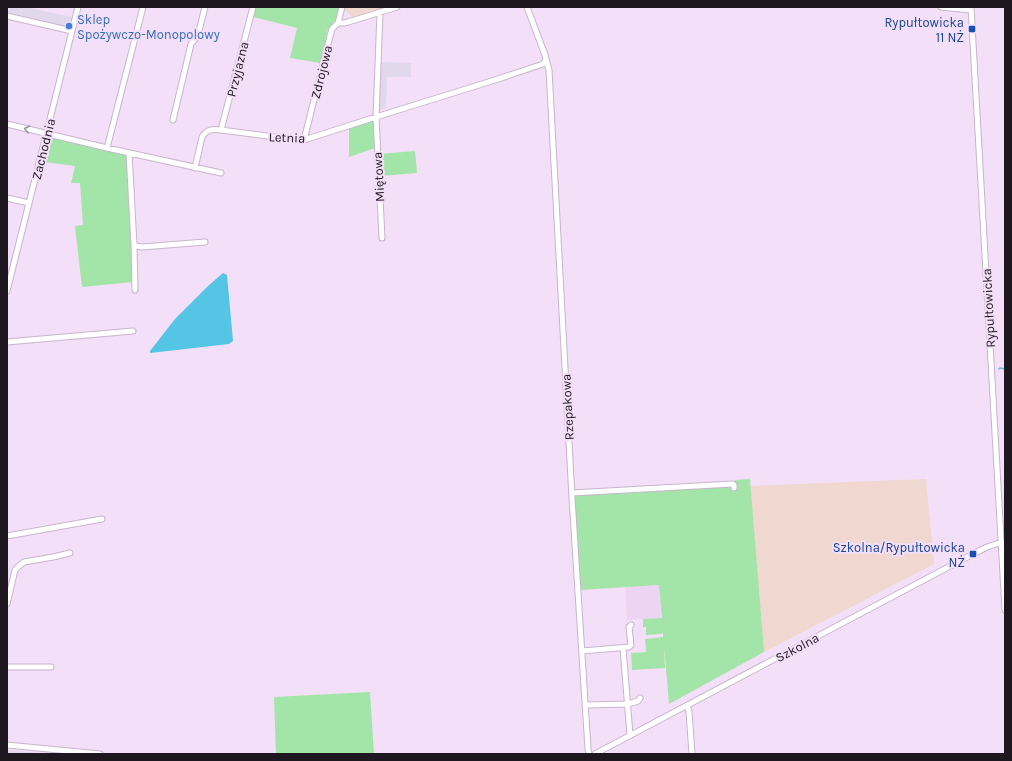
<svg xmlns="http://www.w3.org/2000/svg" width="1012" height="761" viewBox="0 0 1012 761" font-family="Karla,sans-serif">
  <rect width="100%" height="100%" fill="#f3dff7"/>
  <!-- commercial -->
  <path fill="#e2d8ec" d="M10 7H25L72 17 69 28 8 12Z
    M379 62 411 63V77H387L386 108 377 111Z
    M7 750 39 753V754H7Z"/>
  <!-- industrial -->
  <path fill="#f0d7cf" d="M345 7H386L352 17 345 9Z
    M926 479 934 564 764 652 750 486Z"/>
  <!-- built -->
  <path fill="#edd4f3" d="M659 585 661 618 627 620 625 587Z"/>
  <!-- green -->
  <path fill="#a3e5a8" d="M256 7H341L336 19 328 29 320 63 290 58 297 28 253 17Z
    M373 120 375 148 349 157V128Z
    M51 137 58 139 61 138 126 154 133 282 82 287 75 226 83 225 80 183H71L75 166 44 162 50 138Z
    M415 151 417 173 380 176 379 154Z
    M750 479 764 652 669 704 664 644 665 668 632 670 631 653 646 652 645 639 663 637V632L662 634 646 635V627H643V619L662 618 659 585 580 590 573 496 735 486V480Z
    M370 692 374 754H276L274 697Z"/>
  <!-- water -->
  <path fill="#55c5e6" d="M223 273 227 275 233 341 229 344 150 353V351L175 319 208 286Z"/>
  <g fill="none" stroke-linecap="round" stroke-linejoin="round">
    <!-- stream -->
    <path stroke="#55c5e6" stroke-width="1.5" d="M999 369 1000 368 1005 369"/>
    <!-- minor casing -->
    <g stroke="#c8b5cc" stroke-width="7">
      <path id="minor" d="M527 7 545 55 549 70 572 498 588 749 589 754
        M941 7 971 10
        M971 7 1005 610
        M380 12 376 117 382 238
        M7 16 72 31
        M338 23H344L348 22 397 7
        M173 120 191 44C193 41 196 39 198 35L205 7
        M7 124 107 148 221 173
        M221 130 253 7
        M304 140 330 36 332 29 338 23 342 7
        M107 148 143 7
        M129 153 134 245 136 246 142 247 205 242
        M195 168 202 137C207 129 213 129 221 130L290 139 304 140 376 117 495 80 543 64 546 59
        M7 198 29 203
        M134 245 135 290
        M7 291 78 7
        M7 342 133 331
        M572 493 732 484 734 485V488
        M7 536 102 519
        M7 604 15 570 19 566 24 562 53 557 70 553
        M623 648 630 735
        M582 651 629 647 631 645 629 627 631 625
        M7 667H51
        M585 705 628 704 638 701 640 698
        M687 705 689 712 692 754
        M7 745 100 754
        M595 754 973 554 987 547 1002 542"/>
    </g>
    <!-- minor -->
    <use href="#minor" stroke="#fff" stroke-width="5"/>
  </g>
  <!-- one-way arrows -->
  <defs><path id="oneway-chevron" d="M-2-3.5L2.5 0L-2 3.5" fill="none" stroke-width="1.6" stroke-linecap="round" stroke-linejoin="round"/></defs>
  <use stroke="#9a979b" href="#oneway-chevron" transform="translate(27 129) rotate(-166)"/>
  <!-- markers -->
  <circle fill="#3f7fe0" stroke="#f3dff7" stroke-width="1.5" cx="69" cy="26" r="4"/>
  <g fill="#1a4fb4" stroke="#f3dff7" stroke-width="1.5">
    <rect x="968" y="25" width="8" height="8" rx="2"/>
    <rect x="969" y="550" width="8" height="8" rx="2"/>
  </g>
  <g text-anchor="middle" stroke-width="4" stroke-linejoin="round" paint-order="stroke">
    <!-- shop labels -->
    <g font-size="13" fill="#366cbe" stroke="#f3dff7" text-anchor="start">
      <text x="77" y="24">Sklep<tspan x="77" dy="15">Spożywczo-Monopolowy</tspan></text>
    </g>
    <!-- transit labels -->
    <g font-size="13" fill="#164399" stroke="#f3dff7" text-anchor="end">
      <text x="964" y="27">Rypułtowicka<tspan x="964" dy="15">11 NŻ</tspan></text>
      <text x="965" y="552">Szkolna/Rypułtowicka<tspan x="965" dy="15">NŻ</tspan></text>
    </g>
    <!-- street labels -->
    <g font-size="13" fill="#1e1720" stroke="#f3dff7">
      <text transform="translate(237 69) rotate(-76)" y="5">Przyjazna</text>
      <text transform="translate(321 72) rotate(-76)" y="5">Zdrojowa</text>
      <text transform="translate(287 137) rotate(2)" y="5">Letnia</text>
      <text transform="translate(43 149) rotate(-76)" y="5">Zachodnia</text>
      <text transform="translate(378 177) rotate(-93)" y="5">Miętowa</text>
      <text transform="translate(988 308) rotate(-93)" y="5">Rypułtowicka</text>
      <text transform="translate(567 407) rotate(-93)" y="5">Rzepakowa</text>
      <text transform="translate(797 647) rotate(-28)" y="5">Szkolna</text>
    </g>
  </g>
  <!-- border -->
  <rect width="1012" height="761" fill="none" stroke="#1e1720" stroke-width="16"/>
</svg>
